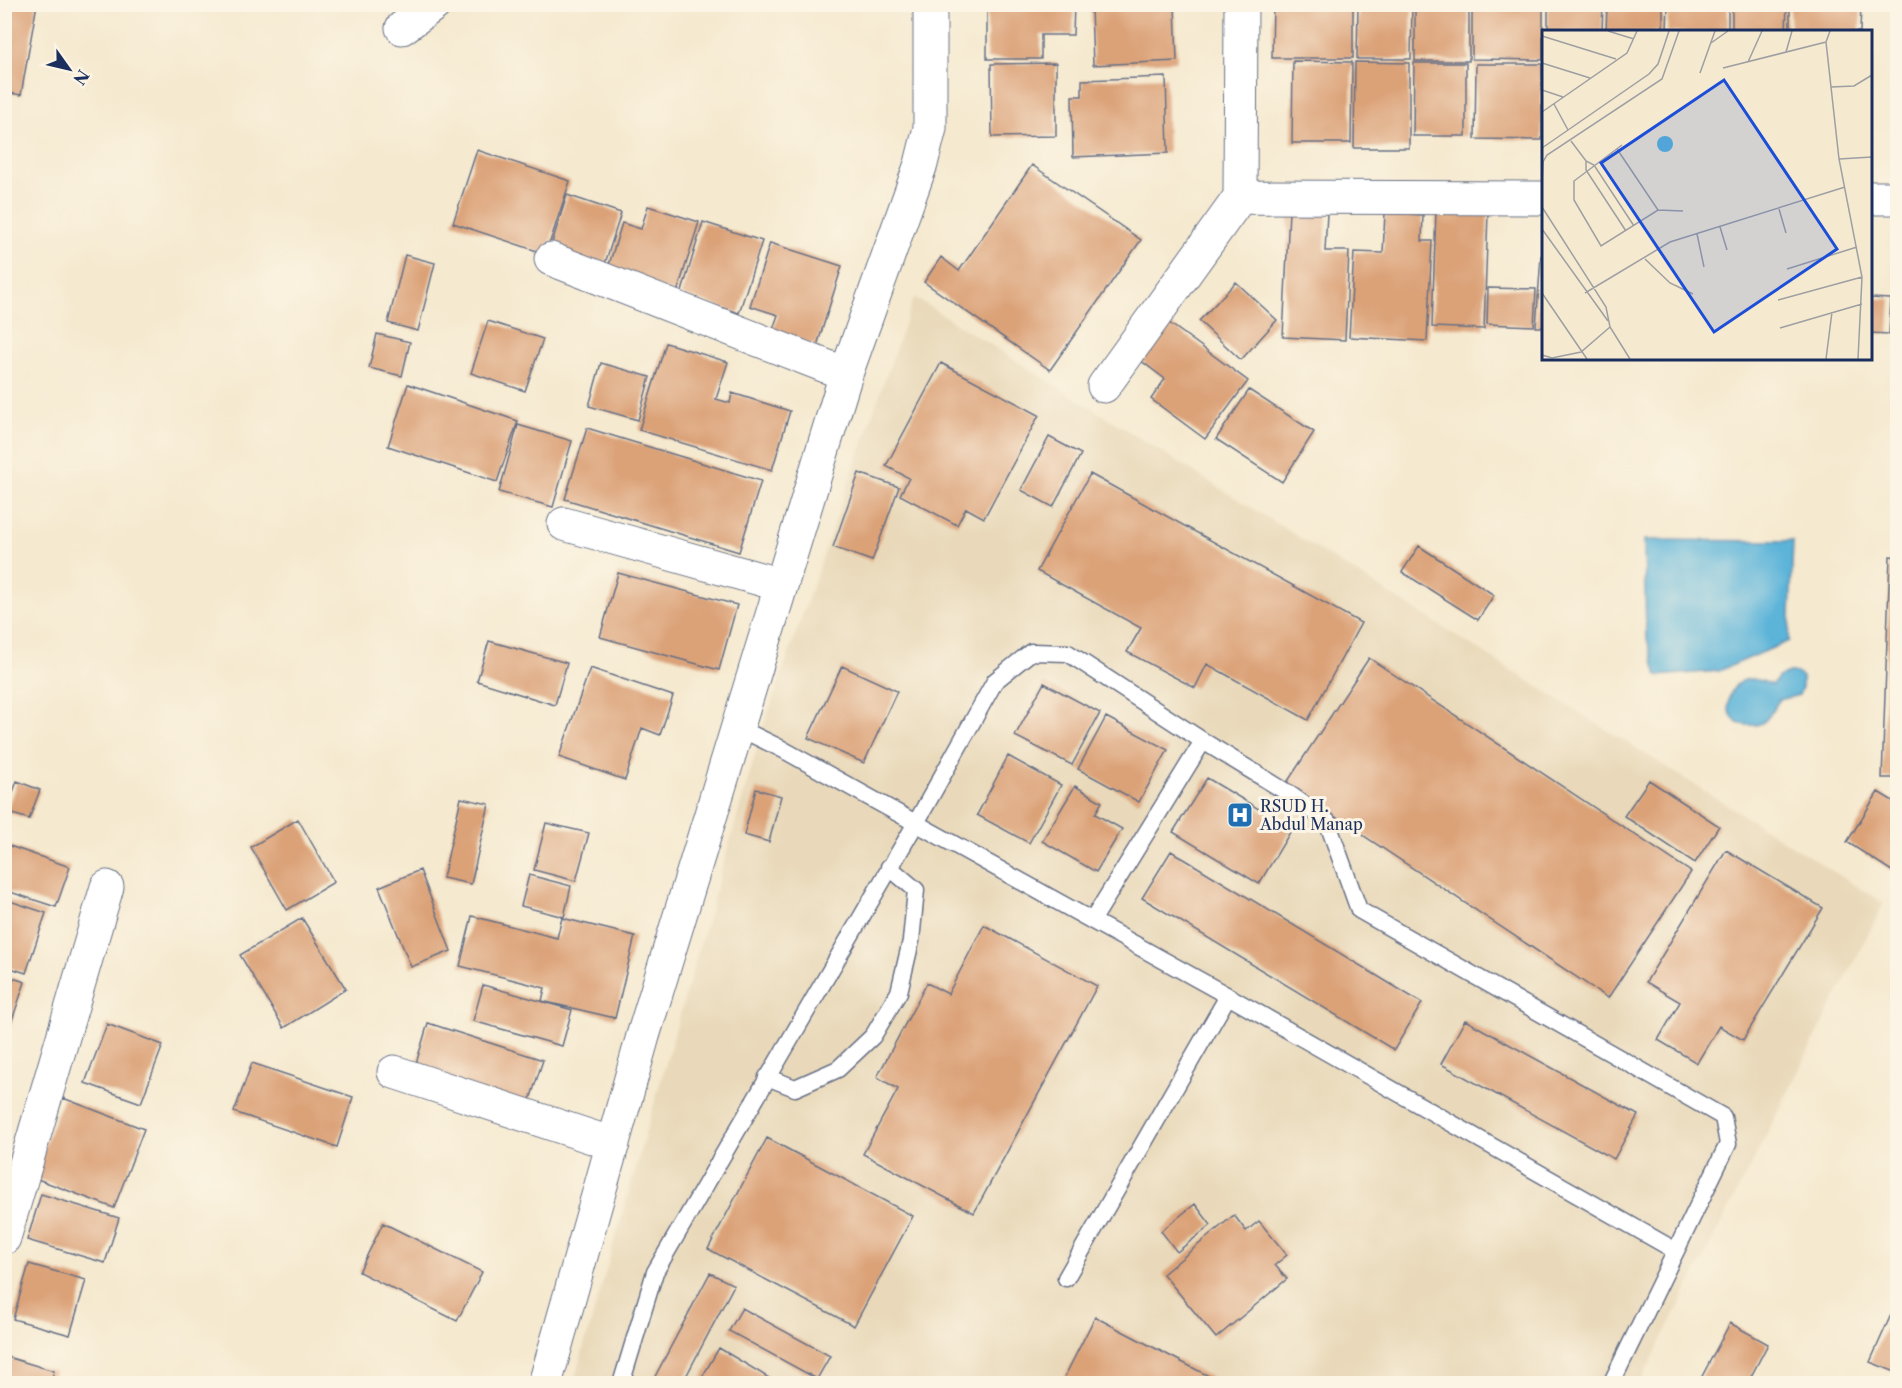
<svg xmlns="http://www.w3.org/2000/svg" width="1902" height="1388" viewBox="0 0 1902 1388" font-family="'Libre Caslon Text',serif">
  <rect width="100%" height="100%" fill="#fcf5e5"/>
  <filter id="ink" filterUnits="userSpaceOnUse"><feTurbulence type="fractalNoise" baseFrequency=".0167" numOctaves="2"/><feDisplacementMap in="SourceGraphic" scale="12" xChannelSelector="R" yChannelSelector="G"/><feConvolveMatrix kernelMatrix="1 2 1 2 8 2 1 2 1" color-interpolation-filters="sRGB"/></filter>
  <filter id="wash" filterUnits="userSpaceOnUse"><feTurbulence type="fractalNoise" baseFrequency=".008" numOctaves="4" result="noise"/><feDisplacementMap in="SourceGraphic" scale="24" xChannelSelector="R" yChannelSelector="G"/><feGaussianBlur stdDeviation="1.35" result="paint"/><feColorMatrix in="noise" values="0 0 0 0 0 0 0 0 0 0 0 0 0 0 0 0 0 1.4 0 .05"/><feComposite in="paint" operator="in"/></filter>
  <g filter="url(#wash)">
    <rect width="100%" height="100%" fill="#f5e9cf"/>
    <!-- built -->
    <path fill="#e9d9ba" d="M914 297 1884 903 1640 1383 573 1384 763 727Z"/>
    <!-- water -->
    <path fill="#5bb4d9" stroke="#3b729c" stroke-width="1.5" d="M1644 540 1793 541 1789 641 1719 671 1657 676 1646 635Z
      M1789 673H1797L1802 677V687L1799 695 1779 700C1766 721 1764 730 1737 723 1735 720 1731 715 1729 711 1726 699 1733 683 1745 680 1755 677 1764 682 1773 685L1778 677Z"/>
    <g id="blocks">
      <!-- building -->
      <path fill="#dba278" d="M4 4H37L21 95 4 92Z
        M987 4H1074L1073 35H1041V59H987Z
        M1273 4H1353V58H1272Z
        M1358 4H1412L1411 59H1357Z
        M1415 4H1469V61H1415Z
        M1472 4H1543V60L1472 59Z
        M1548 4H1603L1602 32H1548Z
        M1607 4H1663V32H1606Z
        M1668 4H1728V32H1667Z
        M1732 4H1787L1786 32H1732Z
        M1790 4H1861L1860 32H1790Z
        M1175 5 1177 61 1093 65 1091 9Z
        M1293 61 1352 62 1351 143H1292Z
        M1355 62 1409 63V148H1354Z
        M1056 63V136L992 137 991 64Z
        M1414 63H1466V136H1413Z
        M1476 64H1542V140L1475 139Z
        M1166 77 1168 153 1073 157 1072 96H1082V80Z
        M477 150 570 181 546 254 453 223Z
        M1032 165 1141 240 1050 370 924 282 941 257 959 271Z
        M567 195 621 213 603 270 549 252Z
        M648 206 699 222 677 293 607 271 622 223 641 229Z
        M1289 211 1327 213 1325 251H1349L1345 340 1283 337Z
        M1436 211 1488 213 1484 329 1432 327Z
        M1385 213 1423 215 1422 241H1432L1427 341 1349 337 1354 252 1383 253Z
        M703 222 762 241 739 313 681 295Z
        M770 243 842 266 817 346 772 332 778 315 750 306Z
        M405 255 435 263 418 331 388 323Z
        M1541 256H1544V327H1536Z
        M1236 282 1277 320 1241 360 1199 321Z
        M1488 288 1536 289 1534 326 1487 324Z
        M1870 298 1891 299 1889 334 1870 333Z
        M488 321 543 339 525 391 471 373Z
        M1168 322 1248 381 1205 439 1151 399 1165 379 1140 360Z
        M377 334 410 342 402 376 369 368Z
        M666 343 728 362 716 399 730 403 732 393 790 411 772 470 639 430Z
        M601 363 650 377 638 420 589 406Z
        M941 363 1039 415 984 518 966 508 957 525 900 495 909 478 886 466Z
        M408 384 518 421 497 482 388 446Z
        M1249 390 1314 432 1282 482 1216 439Z
        M518 425 572 441 553 507 499 492Z
        M587 428 761 481 739 552 565 499Z
        M1049 437 1081 454 1053 507 1021 490Z
        M859 473 899 487 872 561 833 547Z
        M1090 474 1361 623 1308 720 1207 664 1195 688 1127 652 1141 628 1037 571Z
        M1419 546 1494 595 1478 620 1402 572Z
        M1890 556 1898 557V778H1882Z
        M618 573 737 605 719 670 600 637Z
        M489 641 567 663 555 705 477 681Z
        M1369 658 1691 872 1608 998 1286 784Z
        M842 666 897 691 864 763 808 738Z
        M590 668 673 696 660 735 642 728 625 780 559 757Z
        M1044 683 1100 713 1072 765 1015 736Z
        M1106 717 1168 750 1139 802 1078 769Z
        M1008 756 1061 785 1029 843 977 815Z
        M1207 778 1292 829 1259 884 1173 832Z
        M1649 780 1719 826 1695 863 1624 816Z
        M17 781 40 790 29 819 6 812Z
        M1075 786 1102 802 1095 814 1122 829 1096 872 1042 841Z
        M756 789 781 796 769 842 744 835Z
        M1878 792 1898 804V875L1847 842Z
        M461 798 489 804 471 884 443 878Z
        M298 819 334 882 287 910 251 847Z
        M546 823 589 833 576 881 534 870Z
        M4 844 70 867 56 907 4 890Z
        M1726 850 1823 908 1743 1040 1719 1026 1697 1063 1658 1040 1680 1002 1646 982Z
        M1171 851 1422 1003 1394 1050 1142 898Z
        M420 870 451 951 411 967 379 887Z
        M529 875 571 886 564 917 521 906Z
        M4 899 46 913 26 973 4 966Z
        M472 916 557 938 562 918 635 936 615 1018 542 1001 545 988 460 966Z
        M302 918 346 989 284 1028 240 955Z
        M984 925 1097 986 974 1213 863 1154 898 1089 877 1077 927 983 948 994Z
        M4 975 25 982 5 1041 4 1040Z
        M483 985 572 1010 562 1046 473 1021Z
        M1465 1020 1638 1115 1614 1159 1441 1064Z
        M428 1023 543 1060 526 1112 412 1077Z
        M107 1024 163 1045 141 1103 85 1083Z
        M252 1063 353 1097 337 1147 234 1112Z
        M63 1098 144 1129 114 1208 32 1177Z
        M767 1138 913 1216 854 1326 708 1249Z
        M41 1194 119 1218 105 1263 27 1240Z
        M1195 1204 1211 1225 1177 1252 1161 1231Z
        M1234 1215 1246 1231 1259 1221 1287 1255 1275 1265 1287 1279 1216 1338 1163 1274Z
        M383 1223 482 1272 457 1321 359 1272Z
        M29 1264 86 1280 70 1335 13 1319Z
        M710 1273 734 1285 682 1384H651Z
        M1898 1299V1373L1870 1362Z
        M742 1308 830 1356 817 1379 729 1331Z
        M1095 1317 1224 1384H1061Z
        M1730 1323 1768 1344 1747 1384H1698Z
        M719 1348 779 1384H698Z
        M4 1356 54 1371 50 1384H4Z"/>
    </g>
  </g>
  <g filter="url(#ink)">
    <use href="#blocks" fill-opacity="0" stroke="#677086" stroke-width="1.5"/>
    <g fill="none" stroke-linecap="round" stroke-linejoin="round">
      <!-- service casing -->
      <g stroke="#677086" stroke-width="19">
        <path id="service" d="M737 727 782 749 1228 996 1676 1251
          M1092 921 1203 741
          M767 1077 795 1088 838 1069 873 1036 899 992 911 941 916 890 889 867
          M1066 1278 1228 996
          M621 1384 655 1272 916 823 995 681 1031 652 1068 653 1203 741 1288 793 1327 821 1359 910 1723 1117 1728 1144 1611 1384"/>
      </g>
      <!-- minor casing -->
      <g stroke="#677086" stroke-width="35">
        <path id="minor" d="M402 28 435 4
          M1240 197 1544 198
          M1870 198H1898
          M551 259 846 374
          M1104 386 1240 197 1241 4
          M564 524 781 585
          M394 1072 613 1144
          M4 1238 107 887
          M545 1384 643 1036 846 374 921 164 930 128V4"/>
      </g>
      <!-- service -->
      <use href="#service" stroke="#fff" stroke-width="16"/>
      <!-- minor -->
      <use href="#minor" stroke="#fff" stroke-width="33"/>
    </g>
  </g>
  <!-- icons -->
  <defs>
    <g id="hospital-square" transform="scale(1.35)"><rect x="-9" y="-9" width="18" height="18" rx="4" fill="#1f6fb2" stroke="#fcf5e5"/><path d="M-5-5h3v3.5h4V-5h3V5h-3V1.5h-4V5h-3Z" fill="#fff"/></g>
  </defs>
  <g fill-rule="evenodd">
    <use href="#hospital-square" x="1240" y="815"/>
  </g>
  <g text-anchor="middle" stroke-width="6" stroke-linejoin="round" paint-order="stroke">
    <!-- poi labels -->
    <g font-size="16" fill="#1b2f5e" stroke="#fcf5e5" text-anchor="start">
      <text x="1260" y="812">RSUD H.<tspan x="1260" dy="18">Abdul Manap</tspan></text>
    </g>
  </g>
  <!-- overview -->
  <g transform="translate(1542 30)">
    <rect width="330" height="330" fill="#f5e9cf"/>
    <path d="M115 114a8 8 0 1 1 16 0a8 8 0 1 1-16 0Z" fill="#5bb4d9"/>
    <path fill="none" stroke="#9e9fa2" stroke-width="1.5" d="M66 1 92 9M288 1 284 12 297 129 320 247 316 329M0 6 74 29M169 13 186 1M244 22 250 1M206 32 220 1M0 33 48 48M181 38 284 12M158 43 173 1M289 57 312 56 330 45M0 60 21 67M12 74 26 100M0 82 85 23 95 1M29 111 44 131 52 135 92 196M80 115 32 151V170L59 216 116 180 141 181M0 118 107 44 116 34 127 1M75 119 116 180M297 129 330 127M44 131V140L84 201M0 158 1 132 5 125 120 49 137 1M0 177 64 277 68 297 88 329M237 179 244 203M178 197 185 220M0 199 66 291M155 204 162 237M103 229 128 253 151 264M245 239 315 217M0 263 45 329M43 263 128 212 303 157M236 270 320 247M238 298 320 274M0 325 10 328 39 322 68 297M284 329 290 282"/>
    <path fill="#1d4ed8" fill-opacity="0.15" stroke="#1d4ed8" stroke-width="3" d="M182 50 295 219 172 302 59 133Z"/>
    <rect width="330" height="330" fill="none" stroke="#1b2f5e" stroke-width="3"/>
  </g>
  <!-- margin -->
  <rect width="1902" height="1388" fill="none" stroke="#fcf5e5" stroke-width="24"/>
  <!-- north arrow -->
  <g transform="translate(69 69) rotate(124)" stroke="#fcf5e5" stroke-width="4.5" paint-order="stroke">
  <path d="M0-4.5L10 22L0 15L-10 22Z" fill="#1b2f5e"/>
  <text y="-9" font-size="16" font-weight="bold" text-anchor="middle" fill="#1b2f5e">N</text>
  </g>
</svg>
